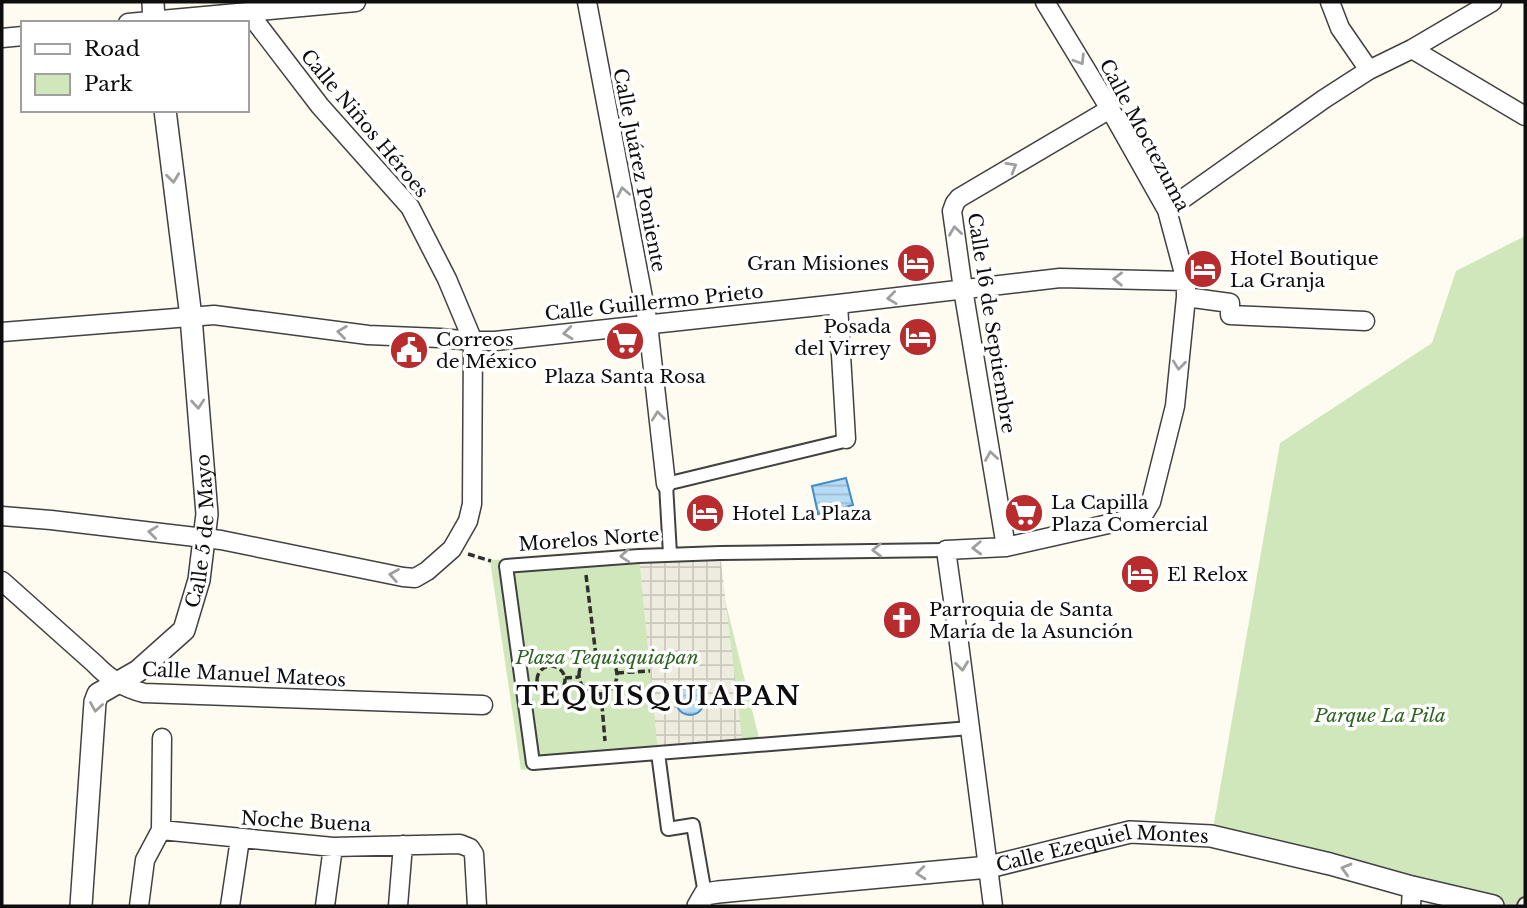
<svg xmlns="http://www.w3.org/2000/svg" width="1527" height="908" viewBox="0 0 1527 908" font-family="'Libre Baskerville',serif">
  <defs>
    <pattern id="plaza-grid" width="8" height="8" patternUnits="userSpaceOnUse" patternTransform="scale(1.75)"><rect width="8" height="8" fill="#eeebdf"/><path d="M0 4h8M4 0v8" fill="none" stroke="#cbc8be"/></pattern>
    <pattern id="water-rules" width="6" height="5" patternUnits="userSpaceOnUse" patternTransform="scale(1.75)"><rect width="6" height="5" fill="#b7dbf3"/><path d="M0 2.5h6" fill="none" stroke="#9cbbcf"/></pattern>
  </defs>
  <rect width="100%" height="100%" fill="#fefcf0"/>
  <!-- green -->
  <path fill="#d0e7bb" d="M1525 236V906H1513L1213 829 1280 443 1432 343 1456 271Z
    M714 555 759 738 521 770 490 560Z"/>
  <!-- plaza -->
  <path fill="url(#plaza-grid)" d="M720 553 743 746 658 753 639 556Z"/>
  <!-- water -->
  <path fill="url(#water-rules)" stroke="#418dc7" stroke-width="2" d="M846 478 853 505 818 514 812 486Z
    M676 701a14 14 0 1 1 28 0a14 14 0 1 1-28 0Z"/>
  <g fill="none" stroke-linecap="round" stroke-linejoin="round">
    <!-- pedestrian casing -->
    <g stroke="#414141" stroke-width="16">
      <path id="pedestrian" d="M946 550 720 553 639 556 506 566 533 763 970 728
        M670 554 666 484 840 442 846 439
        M658 753 668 829 693 825 705 894
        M1524 906 1525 904"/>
    </g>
    <!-- minor casing -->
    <g stroke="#414141" stroke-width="21">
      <path id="minor" d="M587 2 648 324 666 484
        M1330 2 1340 28 1369 70
        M128 23 356 2
        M2 38 23 36
        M1412 49 1525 116
        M1167 210 1324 99 1369 70 1412 49 1492 2
        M1186 297 1230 303V315L1365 321
        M838 304 846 439
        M2 332 214 315 368 335 440 338 473 341H495L838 304 1060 278 1186 281
        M2 516 51 520 221 540 403 577 415 578 427 571 452 549 468 521 472 504 473 341 447 279 410 207 320 106 248 12
        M1006 547 963 289 952 211 955 203 959 198 1110 109
        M2 581 95 664C109 679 124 688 144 693L483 705
        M161 830 162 738
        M139 906 145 860 161 830 333 847 460 844 470 848 474 854 477 906
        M230 906 240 839
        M325 906 333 847
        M398 906 403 845
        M993 906 957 628 946 550 1006 547 1135 518 1145 512 1151 502 1175 406 1186 297V281L1167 210 1110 109 1045 2
        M1411 906 1412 887"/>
    </g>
    <!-- tertiary casing -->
    <g stroke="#414141" stroke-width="24">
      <g id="tertiary">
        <path d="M153 2 154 23"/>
        <path id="s1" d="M81 906 95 702 98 694 138 671 184 630 199 580 207 514 191 317 165 110"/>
        <path id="s2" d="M698 906 705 894 718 892 989 867 1130 832 1211 836 1330 864 1412 887 1493 906"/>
      </g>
    </g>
    <!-- path -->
    <path stroke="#303030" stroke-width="3.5" stroke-dasharray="7 3.5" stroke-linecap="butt" d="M468 554 491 561
      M586 575 596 656
      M579 675a19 19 0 1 1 38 0a19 19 0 1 1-38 0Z
      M537 680a14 14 0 1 1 28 0a14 14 0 1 1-28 0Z
      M617 673 650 671
      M565 678 579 677
      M601 694 605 741"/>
    <!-- pedestrian -->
    <use href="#pedestrian" stroke="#fff" stroke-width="12"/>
    <!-- minor -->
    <use href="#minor" stroke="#fff" stroke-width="18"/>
    <!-- tertiary -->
    <use href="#tertiary" stroke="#fff" stroke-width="21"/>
  </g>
  <!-- one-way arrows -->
  <defs><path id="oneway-chevron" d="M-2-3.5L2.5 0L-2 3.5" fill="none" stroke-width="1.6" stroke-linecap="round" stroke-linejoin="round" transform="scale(1.75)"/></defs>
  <g stroke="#9f9f9f">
    <use href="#oneway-chevron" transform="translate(1080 60) rotate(58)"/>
    <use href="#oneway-chevron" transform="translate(1012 167) rotate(-30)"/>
    <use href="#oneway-chevron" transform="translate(173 178) rotate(83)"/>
    <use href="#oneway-chevron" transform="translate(623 192) rotate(-101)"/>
    <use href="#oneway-chevron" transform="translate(955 231) rotate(-98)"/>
    <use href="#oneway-chevron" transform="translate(1118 279) rotate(-179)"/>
    <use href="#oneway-chevron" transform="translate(892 298) rotate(173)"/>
    <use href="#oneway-chevron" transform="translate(342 332) rotate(-172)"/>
    <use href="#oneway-chevron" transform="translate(568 333) rotate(174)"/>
    <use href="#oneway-chevron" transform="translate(1179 365) rotate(96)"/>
    <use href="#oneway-chevron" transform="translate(198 404) rotate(85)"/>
    <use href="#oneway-chevron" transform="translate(658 416) rotate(-96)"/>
    <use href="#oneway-chevron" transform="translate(991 456) rotate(-99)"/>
    <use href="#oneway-chevron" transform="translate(153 532) rotate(-173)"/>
    <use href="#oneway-chevron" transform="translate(977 548) rotate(178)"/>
    <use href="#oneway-chevron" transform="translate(877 550) rotate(179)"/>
    <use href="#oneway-chevron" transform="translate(625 556) rotate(176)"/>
    <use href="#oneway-chevron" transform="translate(394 575) rotate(-170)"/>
    <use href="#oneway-chevron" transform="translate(962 666) rotate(83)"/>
    <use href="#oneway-chevron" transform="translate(96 707) rotate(99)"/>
    <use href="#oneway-chevron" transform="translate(1346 869) rotate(-164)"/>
    <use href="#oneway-chevron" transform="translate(921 873) rotate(175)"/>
  </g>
  <!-- icons -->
  <defs>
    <g id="hotel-disc" transform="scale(2.0125)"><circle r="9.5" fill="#b82c2e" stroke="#fff"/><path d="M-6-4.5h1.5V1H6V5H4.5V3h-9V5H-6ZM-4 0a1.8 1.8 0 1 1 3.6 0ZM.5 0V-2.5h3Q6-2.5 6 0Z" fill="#fff"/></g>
    <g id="supermarket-disc" transform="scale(2.0125)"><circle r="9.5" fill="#b82c2e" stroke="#fff"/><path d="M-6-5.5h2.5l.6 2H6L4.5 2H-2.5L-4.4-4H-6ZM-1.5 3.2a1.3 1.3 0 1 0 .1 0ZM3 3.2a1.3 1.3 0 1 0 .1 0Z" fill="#fff"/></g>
    <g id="civic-disc" transform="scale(2.0125)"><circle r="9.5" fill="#b82c2e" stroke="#fff"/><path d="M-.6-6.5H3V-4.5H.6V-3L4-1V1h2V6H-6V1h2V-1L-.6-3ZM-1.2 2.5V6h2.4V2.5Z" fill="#fff"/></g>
    <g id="church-disc" transform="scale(2.0125)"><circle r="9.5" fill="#b82c2e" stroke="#fff"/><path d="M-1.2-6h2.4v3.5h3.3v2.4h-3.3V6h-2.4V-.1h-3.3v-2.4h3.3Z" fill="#fff"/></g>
  </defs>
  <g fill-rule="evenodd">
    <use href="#hotel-disc" x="916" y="263"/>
    <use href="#hotel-disc" x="1203" y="269"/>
    <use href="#hotel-disc" x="918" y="337"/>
    <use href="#supermarket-disc" x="625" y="341"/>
    <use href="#civic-disc" x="409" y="350"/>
    <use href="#hotel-disc" x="705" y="513"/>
    <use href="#supermarket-disc" x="1024" y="513"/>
    <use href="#hotel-disc" x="1140" y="574"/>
    <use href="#church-disc" x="902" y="620"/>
  </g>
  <g text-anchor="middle" stroke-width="7" stroke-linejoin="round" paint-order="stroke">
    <!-- street labels -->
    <g font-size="19" fill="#0e0e0e" stroke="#fff">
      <text transform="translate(365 123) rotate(50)" y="7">Calle Niños Héroes</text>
      <text transform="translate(1145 135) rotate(62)" y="7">Calle Moctezuma</text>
      <text transform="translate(640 170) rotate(79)" y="7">Calle Juárez Poniente</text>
      <text transform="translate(654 302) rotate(-6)" y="7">Calle Guillermo Prieto</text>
      <text transform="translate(992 323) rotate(81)" y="7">Calle 16 de Septiembre</text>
      <text dy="7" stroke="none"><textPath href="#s1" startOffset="422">Calle 5 de Mayo</textPath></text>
      <text transform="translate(589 539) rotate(-4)" y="7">Morelos Norte</text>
      <text transform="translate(244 674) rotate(3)" y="7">Calle Manuel Mateos</text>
      <text transform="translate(306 821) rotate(3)" y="7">Noche Buena</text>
      <text dy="7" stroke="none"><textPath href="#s2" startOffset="415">Calle Ezequiel Montes</textPath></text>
    </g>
    <!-- poi labels -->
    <g font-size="19" fill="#0e0e0e" stroke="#fff" text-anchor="start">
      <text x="1230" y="265">Hotel Boutique<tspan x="1230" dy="22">La Granja</tspan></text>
      <text x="889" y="270" text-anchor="end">Gran Misiones</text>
      <text x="891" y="333" text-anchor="end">Posada<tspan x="891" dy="22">del Virrey</tspan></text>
      <text x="436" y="346">Correos<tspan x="436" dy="22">de México</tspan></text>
      <text x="625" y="383" text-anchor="middle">Plaza Santa Rosa</text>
      <text x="1051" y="509">La Capilla<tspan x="1051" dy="22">Plaza Comercial</tspan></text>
      <text x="732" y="520">Hotel La Plaza</text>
      <text x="1167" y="581">El Relox</text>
      <text x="929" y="616">Parroquia de Santa<tspan x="929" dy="22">María de la Asunción</tspan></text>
    </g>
    <!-- park labels -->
    <g font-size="19" font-style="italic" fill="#2d6321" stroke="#fff">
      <text x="607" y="664">Plaza Tequisquiapan</text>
      <text x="1380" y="722">Parque La Pila</text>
    </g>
    <!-- district labels -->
    <g font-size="26" font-weight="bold" letter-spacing="2" fill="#0e0e0e" stroke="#fff">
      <text x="659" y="705">TEQUISQUIAPAN</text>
    </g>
  </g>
  <!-- border -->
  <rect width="1527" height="908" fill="none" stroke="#0e0e0e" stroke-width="7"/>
  <!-- legend -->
  <rect x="21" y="21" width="228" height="91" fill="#ffffff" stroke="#9f9f9f" stroke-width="2"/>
  <rect x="35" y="44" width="35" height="10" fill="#ffffff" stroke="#9f9f9f" stroke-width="2"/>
  <text x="84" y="56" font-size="21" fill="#0e0e0e">Road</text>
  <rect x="35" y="74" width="35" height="21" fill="#d0e7bb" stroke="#9f9f9f" stroke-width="2"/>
  <text x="84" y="91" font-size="21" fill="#0e0e0e">Park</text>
</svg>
